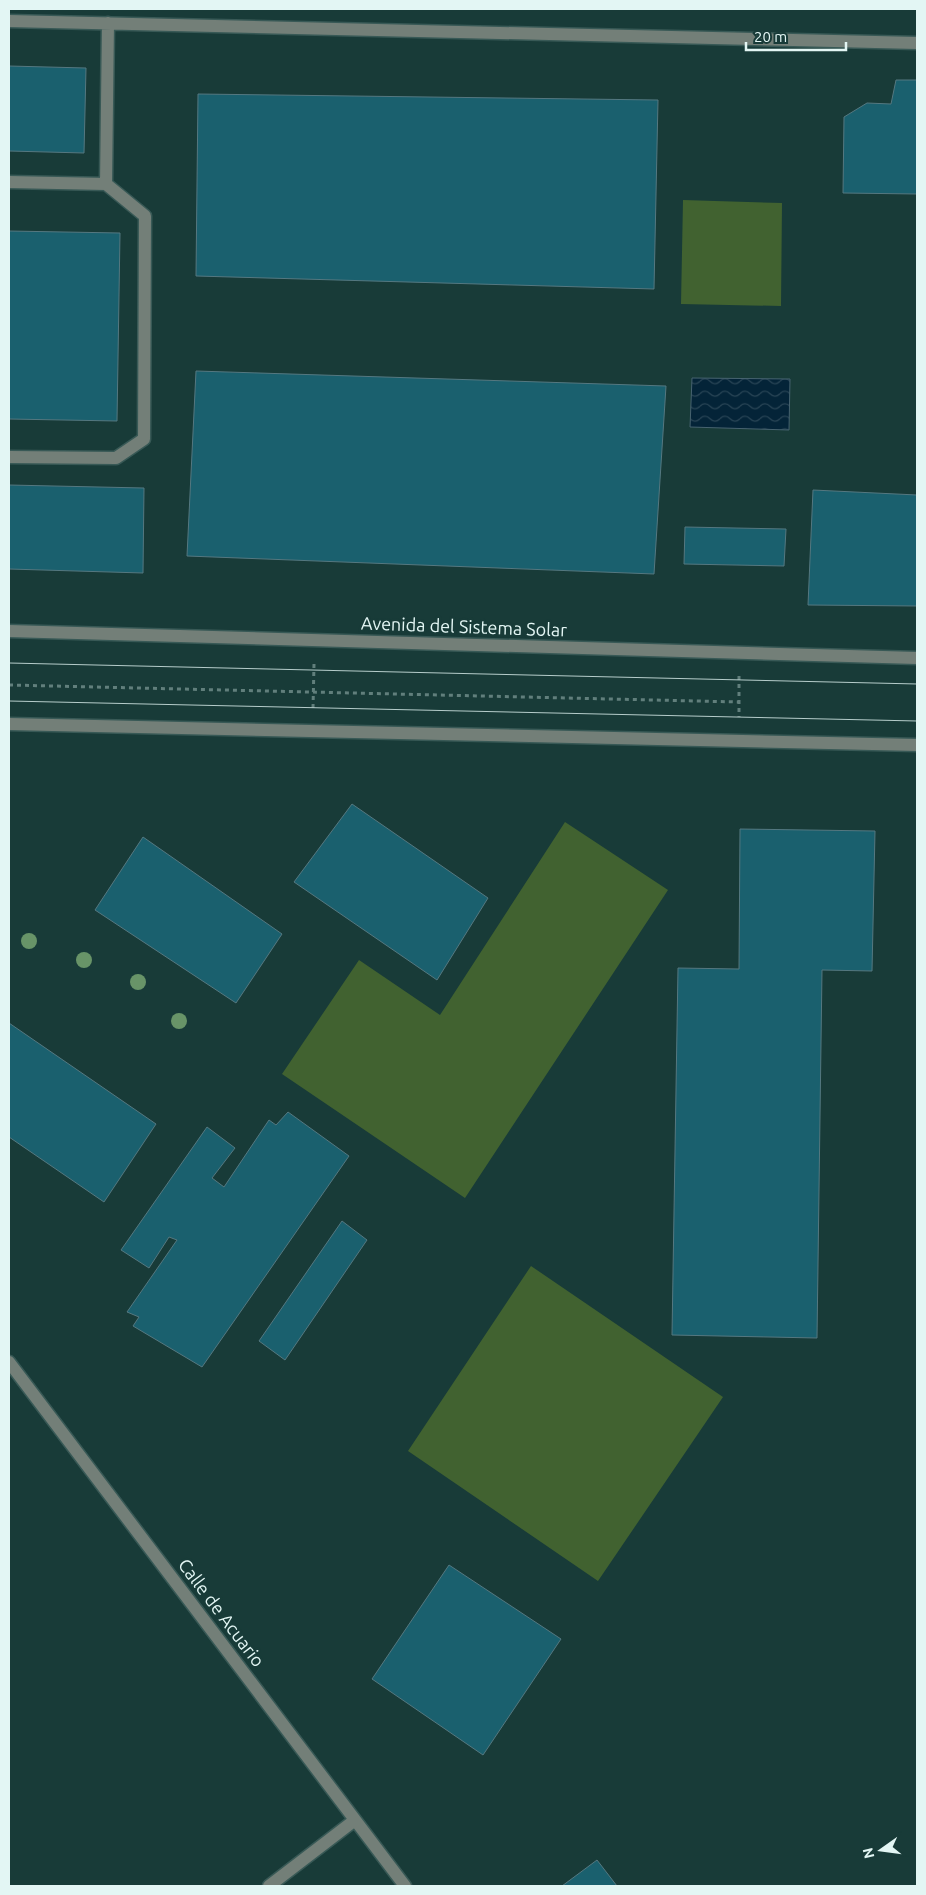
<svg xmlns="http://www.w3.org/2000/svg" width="926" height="1895" viewBox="0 0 926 1895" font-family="Ubuntu,sans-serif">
  <defs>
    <pattern id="water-waves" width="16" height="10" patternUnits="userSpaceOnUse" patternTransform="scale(1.25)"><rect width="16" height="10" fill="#042438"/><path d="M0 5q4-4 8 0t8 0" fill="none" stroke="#284455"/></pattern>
  </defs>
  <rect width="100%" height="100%" fill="#183b38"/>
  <!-- green -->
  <path fill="#416230" d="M683 200 782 203 781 306 681 304Z
    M565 822 668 890 465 1198 282 1074 359 960 440 1015Z
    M531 1266 723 1397 598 1581 408 1451Z"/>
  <!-- water -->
  <path fill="url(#water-waves)" stroke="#476370" d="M692 378 790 379 789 430 690 427Z"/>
  <!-- building -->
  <path fill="#1a606e" stroke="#557880" d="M9 66 86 68 84 153 9 151Z
    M896 80H917V194L843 193 844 117 867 103 891 104Z
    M198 94 658 100 654 289 196 276Z
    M9 231 120 233 117 421 9 419Z
    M196 371 666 386 654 574 187 556Z
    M9 485 144 488 143 573 9 569Z
    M813 490 917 495V606L808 605Z
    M685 527 786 529 784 566 684 564Z
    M352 804 488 898 437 980 294 882Z
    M740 829 875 831 872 971 822 970 817 1338 672 1335 678 968 739 969Z
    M143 837 282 934 236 1003 95 910Z
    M9 1023 156 1124 104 1202 9 1137Z
    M288 1112 349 1156 202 1367 133 1326 139 1317 127 1312 177 1240 169 1237 149 1268 121 1250 207 1127 235 1148 212 1178 224 1187 269 1120 276 1125Z
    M342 1221 367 1240 285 1360 259 1341Z
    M449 1565 561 1639 483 1755 372 1679Z
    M597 1860 617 1886H562Z"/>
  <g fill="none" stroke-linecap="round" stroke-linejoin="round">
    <!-- minor casing -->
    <g stroke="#385956" stroke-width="15">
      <path id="minor" d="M9 21 917 43
        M9 182 106 184 145 216 144 439 116 458 9 457
        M106 184 108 23
        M9 631 917 658
        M9 724 917 745
        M9 1362 405 1886
        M269 1886 355 1820"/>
    </g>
    <!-- path -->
    <path stroke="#617f7c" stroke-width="3" stroke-dasharray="4 4" stroke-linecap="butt" d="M739 676V717
      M9 685 739 702
      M313 708 314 664"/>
    <!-- minor -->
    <use href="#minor" stroke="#737f78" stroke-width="12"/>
    <!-- tram -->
    <path stroke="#b6cdcb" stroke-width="1" d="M9 663 917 684
      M9 701 917 721"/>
  </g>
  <!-- trees -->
  <g fill="#689468">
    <circle cx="29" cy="941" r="8"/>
    <circle cx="84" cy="960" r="8"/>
    <circle cx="138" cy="982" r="8"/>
    <circle cx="179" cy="1021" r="8"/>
  </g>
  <g text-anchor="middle" stroke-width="5" stroke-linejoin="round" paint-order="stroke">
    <!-- street labels -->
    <g font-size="18" fill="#e3f6f4" stroke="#183b38">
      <text transform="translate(464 627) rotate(2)" y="6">Avenida del Sistema Solar</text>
      <text transform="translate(221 1613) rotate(53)" y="6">Calle de Acuario</text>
    </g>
  </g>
  <!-- border -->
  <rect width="926" height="1895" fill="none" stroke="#e3f6f4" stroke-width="20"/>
  <!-- north arrow -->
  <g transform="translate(881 1850) rotate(256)" stroke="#183b38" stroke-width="4" paint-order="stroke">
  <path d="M0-4L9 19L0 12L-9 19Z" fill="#e3f6f4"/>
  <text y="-8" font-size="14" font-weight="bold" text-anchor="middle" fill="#e3f6f4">N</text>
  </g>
  <!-- scale -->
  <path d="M746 42v8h100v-8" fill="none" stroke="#e3f6f4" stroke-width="2.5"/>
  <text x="754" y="42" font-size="15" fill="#e3f6f4" stroke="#183b38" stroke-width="4" paint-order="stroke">20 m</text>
</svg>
